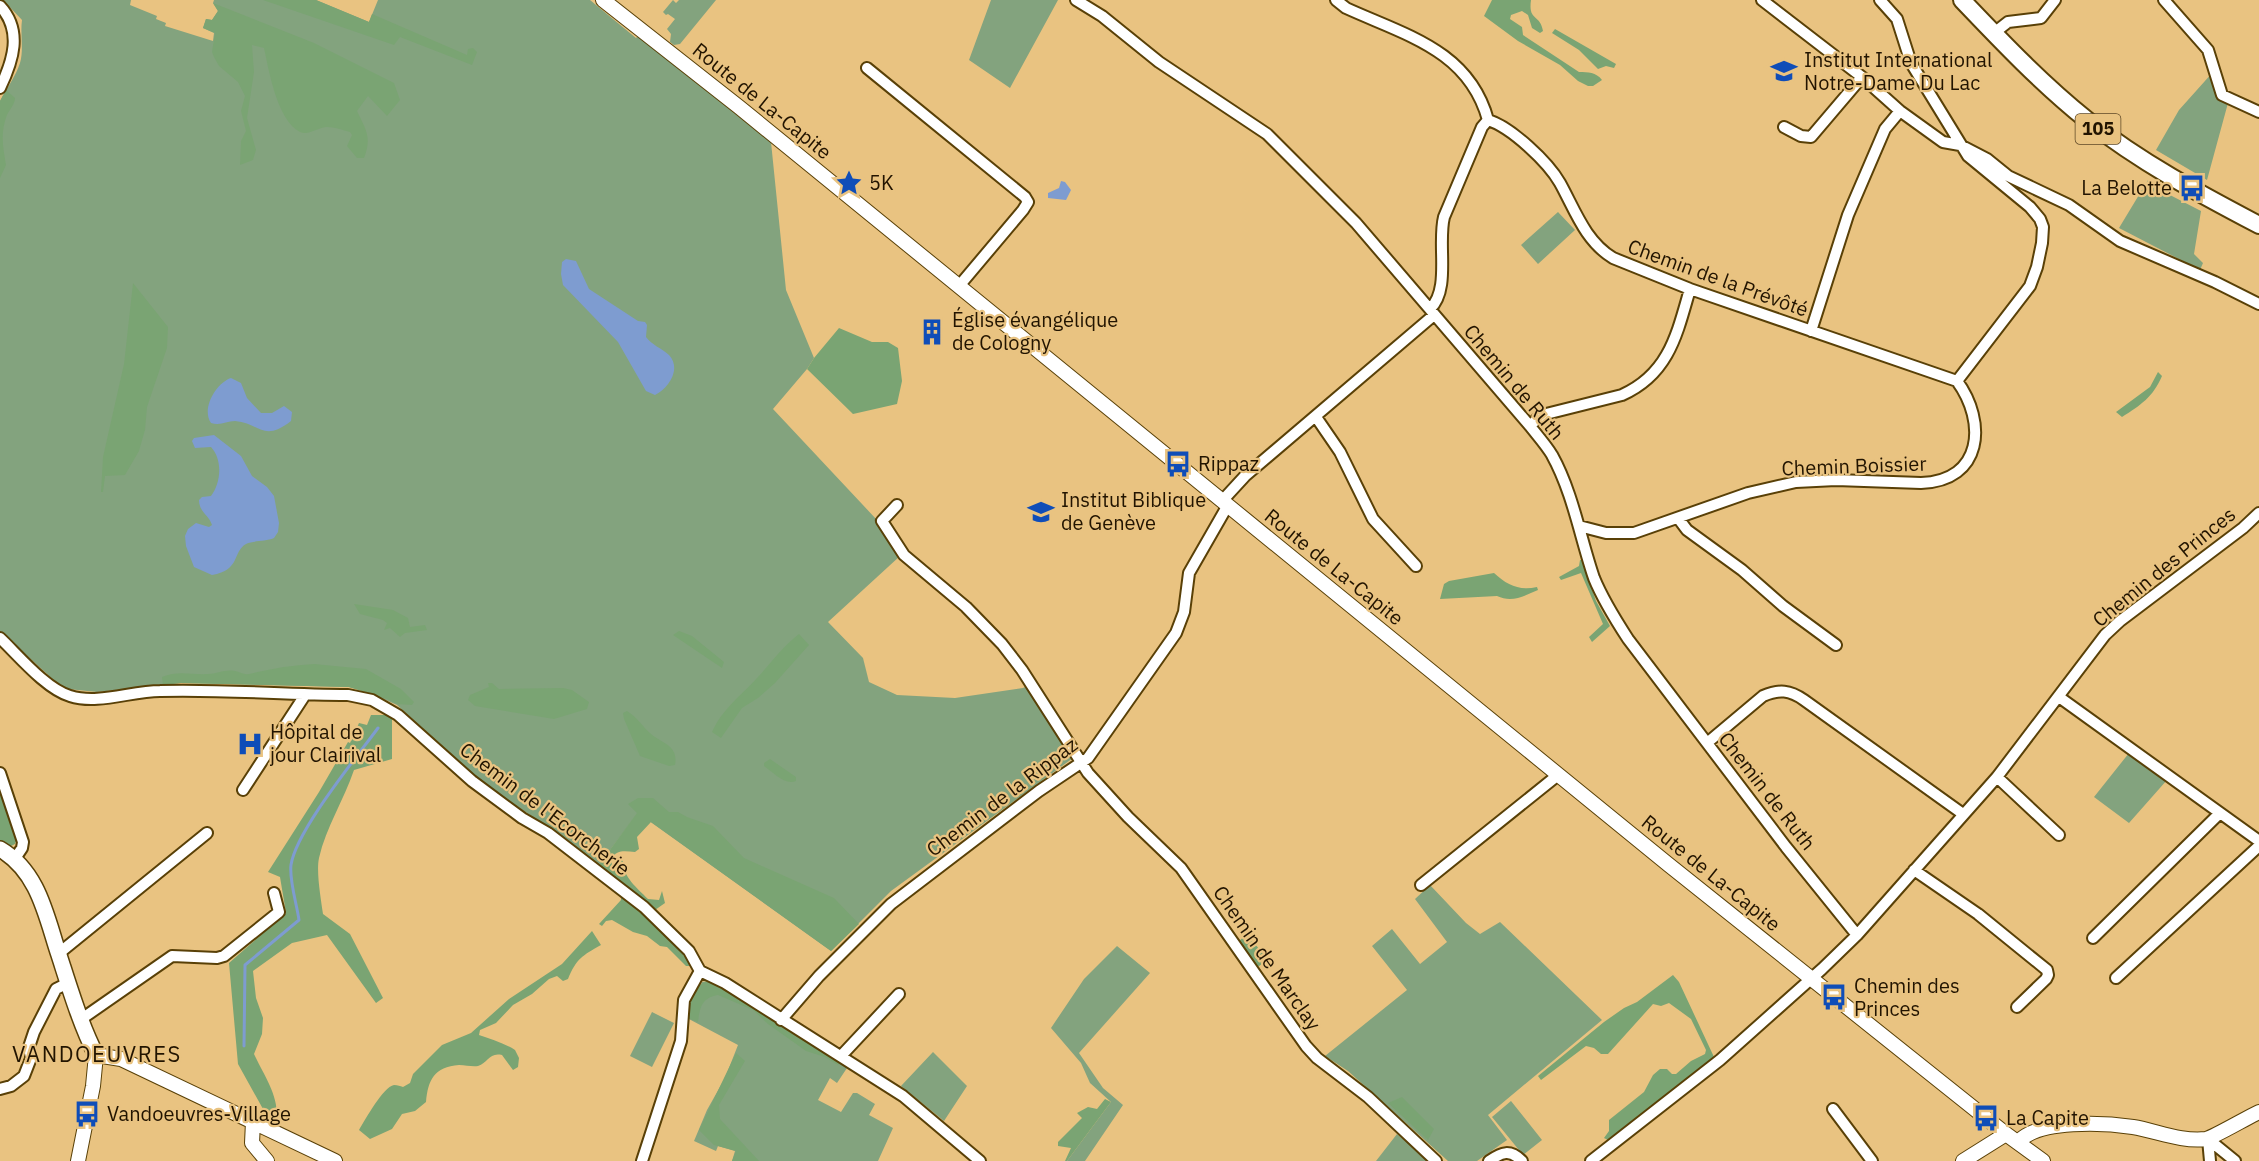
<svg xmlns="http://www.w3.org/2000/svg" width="2259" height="1161" viewBox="0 0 2259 1161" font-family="'IBM Plex Sans',sans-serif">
  <rect width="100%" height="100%" fill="#e9c381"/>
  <!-- green -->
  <path fill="#83a37e" d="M3 0H131L130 5 157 16 156 19 166 23 165 26 213 41 214 33 203 28 206 19 212 20 218 11 213 3 214 0H316L369 22 378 0H590L636 38 638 36 771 142 786 290 814 358 807 369 773 409 877 520 900 556 828 622 863 658 869 682 897 695 955 698 1023 688 1027 686 1073 758 891 891 831 951 638 813 598 866 552 830 483 783 397 705 370 693 349 687 181 683 97 692 68 689 59 685 0 631V101C6 89 16 76 20 63 24 49 20 35 22 20Z
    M673 0 676 3 679 0H716L680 44 674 45 670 42 671 34 667 29 675 19 668 14 666 15 663 12Z
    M991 0H1058L1010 88 969 60Z
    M2213 72 2228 103 2207 180 2156 150 2179 110Z
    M2148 180 2168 194 2201 211 2194 254 2203 263 2200 270 2119 228Z
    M1558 212 1575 230 1538 264 1521 245Z
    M2129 753 2167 780 2129 823 2094 797Z
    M1430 885 1466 923 1480 934 1500 922 1602 1020 1488 1115 1507 1140 1477 1161H1448L1348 1071 1325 1056 1407 990 1372 946 1392 929 1420 964 1447 942 1415 899Z
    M1117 946 1150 973 1079 1053 1103 1088 1123 1105 1085 1161H1067L1111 1102 1090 1083 1081 1063 1051 1028 1084 979Z
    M708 981 849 1065 837 1083 830 1078 818 1100 841 1112 853 1093H857L875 1104 869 1115 893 1128 878 1161H732L735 1151 718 1146 716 1151 694 1141 707 1110 725 1078 738 1045 687 1018 702 982Z
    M652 1012 674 1023 652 1067 630 1056Z
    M933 1052 967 1086 944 1121 901 1086Z
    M1511 1101 1542 1140 1523 1155 1492 1117Z
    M1397 1134 1429 1161H1376Z"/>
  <!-- forest -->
  <path fill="#7aa473" d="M263 0H316L369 22 372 14 467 55 468 49 473 48 477 52 472 65 400 37 394 45Z
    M1492 0H1531C1528 22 1540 13 1543 31L1540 33 1532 28 1528 15 1522 11 1511 15 1510 19 1522 27 1523 35 1579 72C1588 72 1596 72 1602 80L1593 86H1588L1578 81 1560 65 1518 41 1484 16Z
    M213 3 314 43 394 83 400 100 387 116 368 96 357 111C366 130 372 137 364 158H357L347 146 352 135 350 132C343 130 334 127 327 127 318 127 309 136 300 132 277 120 269 71 264 48L252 45 254 72 247 118 256 150 253 160 240 165 241 141 246 131 241 111 245 96 238 82 219 66 214 57 212 52 215 33 203 28 206 19 212 20 218 11Z
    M1555 29 1616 64 1614 68 1606 66 1598 69 1579 50 1552 33Z
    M6 90 15 98C15 104 10 109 7 115 0 133 3 147 6 165L0 178V101Z
    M133 283 168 327 167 348 147 407 145 430 139 451 125 475 105 476 103 492H101L103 457 124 364Z
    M839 328 872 342H888L898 348 902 381 897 404 853 414 807 369 814 358Z
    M2158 372 2162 376C2153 397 2141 405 2122 417L2116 412 2150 387Z
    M1580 560H1582L1596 601 1610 626 1592 642 1589 637 1603 624 1581 573 1561 580 1559 577 1579 566Z
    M1494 573C1507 585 1519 591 1537 587L1538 590C1524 596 1512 603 1497 596L1440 599 1444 584 1449 581Z
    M354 604 393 610 408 618 410 627 425 625 427 630 405 633 400 637 390 628 384 630 387 623 383 620 360 614Z
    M679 631 692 636 724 662 722 668 673 635Z
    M799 634 809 645 775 683 758 698 742 708 721 738 712 732C723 708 740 697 757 678 771 663 782 647 799 634Z
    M314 664 366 669 401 689 414 702 412 705 397 704 387 699 349 687 181 683 163 685 162 677C178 670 191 675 208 674 217 674 225 669 235 671 240 672 244 675 249 674 270 669 292 665 314 664Z
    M488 683H492L499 689 563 688 572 690 589 702 587 709 554 719 475 706 468 700 470 695 489 687Z
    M627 711C637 717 642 726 651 734 661 743 679 745 675 765L669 766 640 756 624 719 623 713Z
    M371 715H392V759L354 770C344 800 326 827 319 858 316 872 321 899 323 914L350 934 383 998 376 1003 327 935 292 943 253 971 256 998 263 1018 262 1034 254 1054C263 1074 284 1103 274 1124L257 1113 263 1109 238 1064 229 963 286 913 280 877 268 872 319 792 348 742 350 743 359 723 367 725Z
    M770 759 796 777V781C785 786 773 772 764 766V763Z
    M0 787 17 838 15 844 9 847 0 842Z
    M638 798H653L669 812H678L687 817 713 826 744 858 834 898 859 924 831 951 651 822 637 837 639 849 635 852C625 851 617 849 611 859L612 865 615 867 618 866 620 860 623 861C623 877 637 888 648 899L659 900 662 891 665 903 655 910 598 866 637 813 628 804Z
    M621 893C645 915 676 936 691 966H686L667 947 660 946 647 936 633 932 612 920 606 921 602 926 599 924 621 900Z
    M592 931 601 945C583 955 576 959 568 979L563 981 557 976 549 979 532 994 513 1005 496 1023 480 1030 479 1035C490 1039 504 1043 515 1050L519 1058 518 1067 513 1070 502 1055C489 1052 488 1063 478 1066 472 1067 466 1065 459 1065 434 1067 428 1080 426 1102L415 1111 402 1114 392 1129 370 1139 359 1130C365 1120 383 1087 394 1085 398 1085 400 1086 403 1087L410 1083 413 1074 442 1045 471 1033 509 999 562 964Z
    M1247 934 1268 960 1256 968 1239 941Z
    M1673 975 1679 982 1714 1057 1608 1140 1604 1138 1609 1131V1120L1644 1092 1653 1075 1660 1069H1667L1672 1074H1676L1691 1061 1705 1054 1706 1050 1691 1019 1669 1003 1661 1006 1653 1004 1608 1054H1601L1594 1048 1586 1046 1541 1080 1538 1076 1604 1022 1624 1008 1637 1002Z
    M708 981 725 988 783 1026 841 1060 838 1065 825 1057 806 1051 768 1024 753 1010 718 995C701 998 700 1008 698 1022L687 1018 689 1005 697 986Z
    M736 1053 745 1061 719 1105 720 1119 759 1161H732L736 1151 714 1145 699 1130Z
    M1402 1097 1434 1129 1428 1140 1388 1103Z
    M1105 1099 1111 1102 1067 1161H1065L1071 1148 1058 1146V1142L1082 1118 1077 1113 1088 1107 1097 1109Z"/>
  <!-- water -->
  <path fill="#7e9cd0" d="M1061 181 1065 182 1071 190 1066 200 1048 198V193L1059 188Z
    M566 259 576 261 589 289 638 321 645 322 647 325 646 337C652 345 661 348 669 355 682 369 668 389 655 395L646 391 618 342 563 285 561 274 562 262Z
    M231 378 241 383 247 398 261 413H272L284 406 292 412 291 421C263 443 260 423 235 421 226 421 221 426 211 423 201 409 216 383 231 378Z
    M214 435 241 456 252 476 267 487 274 496 279 523 278 532 274 538C265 542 254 540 246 544 232 552 241 570 212 575L194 567 186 546 185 536 188 529 196 523 209 527 212 525C209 515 199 512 199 500L202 497 211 496C221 483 223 460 211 447L195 448 192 441 194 438Z"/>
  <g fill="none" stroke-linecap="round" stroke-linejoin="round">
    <!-- stream -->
    <path stroke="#7e9cd0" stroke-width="3" d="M244 1046 245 965 299 920C297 905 289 880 291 865 296 831 356 758 378 728"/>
    <!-- minor casing -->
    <g stroke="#594007" stroke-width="14">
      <path id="minor" d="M1076 0 1102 16 1159 62 1267 134 1356 223 1530 426C1537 435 1546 445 1552 455 1573 493 1580 537 1594 578 1603 600 1615 619 1628 639L1786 847 1857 935
        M1336 0 1346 8C1405 35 1469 50 1488 120L1482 127 1444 217C1437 244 1451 289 1430 309
        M1762 0 1862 77 1900 111 1943 142 1960 145 1987 159 2008 176 2069 205 2120 241 2215 282 2259 304
        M2164 0 2208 50 2222 95 2259 112
        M0 6C23 31 13 61 0 88
        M1994 33 2008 22 2041 18 2055 0
        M867 68 1025 197 1028 202 1023 210 959 286
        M1488 120C1511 127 1548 162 1560 183 1575 210 1585 241 1613 258L1690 289 1957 381
        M1784 127 1801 136 1811 137 1862 77
        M1811 331 1848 215 1885 129 1900 111
        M1316 417 1340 452 1373 519 1416 566
        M1530 426 1538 418 1546 414 1622 395C1669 374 1677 334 1690 289
        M1222 501 1245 476 1434 315
        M897 505 882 521 904 555 966 607 1002 644 1022 670 1088 773 1128 817 1181 868 1306 1046 1317 1058 1368 1097 1436 1161
        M1678 518 1687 530 1742 570 1783 606 1836 645
        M1579 526 1606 533H1634L1748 493 1796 482 1836 480 1921 483C1983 481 1987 422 1957 381L2030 286 2037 267 2042 243 2043 227 2040 219 2030 207 1968 156 1911 63 1897 19 1880 0
        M0 638C18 655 46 689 70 696 98 705 131 691 160 691 223 689 285 695 348 695L372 700 398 715 472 781 522 818 548 833 644 907 689 951 700 971 725 983 903 1096 980 1161
        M2059 697 2259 841
        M1707 743 1763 696C1779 689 1790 690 1804 700L1963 814
        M0 773 23 842 22 848 14 860
        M1997 777 2059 835
        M243 790 305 695
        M1914 870 1978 914 2047 970 2048 975 2046 979 2017 1007
        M1421 885 1558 775
        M2093 938 2220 813
        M58 954 207 833
        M2116 978 2259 846
        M80 1020 172 956 217 958 224 956 279 912 274 893
        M781 1020 819 976 891 904 1039 791 1088 758 1176 633 1184 612 1189 573 1228 505
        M841 1056 899 994
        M0 1089 11 1086 24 1076 31 1058 29 1047 34 1032 56 989 68 983
        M1833 1109 1872 1161
        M2208 1139 2235 1161
        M2208 1139 2210 1161
        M642 1161 681 1041 684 1000 700 971
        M1489 1161C1502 1152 1510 1149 1522 1161
        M1591 1161 1720 1060 1822 969 1857 935 1997 777 2105 635 2120 621 2243 528 2259 513"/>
    </g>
    <!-- tertiary casing -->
    <g stroke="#594007" stroke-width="16">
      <path id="tertiary" d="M603 0 739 107 1669 865 2006 1134 2043 1161
        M253 1122 252 1143 267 1161
        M2018 1142C2039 1119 2105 1123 2133 1127 2157 1131 2181 1142 2206 1139 2214 1137 2248 1117 2259 1112
        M78 1161 93 1086 96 1055 121 1059 335 1161
        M1963 1161 2006 1134"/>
    </g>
    <!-- secondary casing -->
    <g stroke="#594007" stroke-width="18">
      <path id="secondary" d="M0 849C39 872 46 916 59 955 70 989 80 1023 96 1055"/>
    </g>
    <!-- primary casing -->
    <g stroke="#594007" stroke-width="20">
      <path id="primary" d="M1962 0C2002 42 2042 84 2087 120 2140 162 2200 194 2259 225"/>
    </g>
    <!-- minor -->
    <use href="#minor" stroke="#fff" stroke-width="10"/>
    <!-- tertiary -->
    <use href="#tertiary" stroke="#fff" stroke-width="14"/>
    <!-- secondary -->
    <use href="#secondary" stroke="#fff" stroke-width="15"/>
    <!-- primary -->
    <use href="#primary" stroke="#fff" stroke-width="16"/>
  </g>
  <!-- icons -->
  <defs>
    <g id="school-bare" transform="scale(2.07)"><path d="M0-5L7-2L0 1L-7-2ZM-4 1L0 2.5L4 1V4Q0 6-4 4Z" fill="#0f4db8" stroke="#e9c381" stroke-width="2.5" paint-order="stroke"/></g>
    <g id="sight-bare" transform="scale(2.07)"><path d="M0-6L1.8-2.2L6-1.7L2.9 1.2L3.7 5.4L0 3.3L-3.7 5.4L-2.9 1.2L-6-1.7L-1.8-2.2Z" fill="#0f4db8" stroke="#e9c381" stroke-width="2.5" paint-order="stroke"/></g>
    <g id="bus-bare" transform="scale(2.07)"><path d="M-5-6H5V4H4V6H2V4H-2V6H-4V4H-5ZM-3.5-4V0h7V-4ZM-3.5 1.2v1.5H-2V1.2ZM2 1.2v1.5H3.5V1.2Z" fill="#0f4db8" stroke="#e9c381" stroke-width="2.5" paint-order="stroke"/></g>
    <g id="building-bare" transform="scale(2.07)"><path d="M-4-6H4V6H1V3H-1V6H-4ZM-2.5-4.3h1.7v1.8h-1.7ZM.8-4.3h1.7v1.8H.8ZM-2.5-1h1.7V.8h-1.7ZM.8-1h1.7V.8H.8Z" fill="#0f4db8" stroke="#e9c381" stroke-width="2.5" paint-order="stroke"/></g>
    <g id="university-bare" transform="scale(2.07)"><path d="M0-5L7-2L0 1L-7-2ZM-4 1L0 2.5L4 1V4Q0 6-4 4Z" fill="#0f4db8" stroke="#e9c381" stroke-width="2.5" paint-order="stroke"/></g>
    <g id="hospital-bare" transform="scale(2.07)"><path d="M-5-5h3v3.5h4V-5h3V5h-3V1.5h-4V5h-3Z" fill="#0f4db8" stroke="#e9c381" stroke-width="2.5" paint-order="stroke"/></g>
  </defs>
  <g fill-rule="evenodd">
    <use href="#school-bare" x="1784" y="71"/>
    <use href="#sight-bare" x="849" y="183"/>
    <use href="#bus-bare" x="2192" y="188"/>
    <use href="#building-bare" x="932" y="332"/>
    <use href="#bus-bare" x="1178" y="464"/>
    <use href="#university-bare" x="1041" y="512"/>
    <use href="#hospital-bare" x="250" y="744"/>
    <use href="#bus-bare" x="1834" y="997"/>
    <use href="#bus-bare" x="87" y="1114"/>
    <use href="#bus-bare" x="1986" y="1118"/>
  </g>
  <g text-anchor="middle" stroke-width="4.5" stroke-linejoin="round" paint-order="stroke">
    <!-- shield labels -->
    <rect fill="#e9c381" stroke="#5e4827" stroke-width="1.5" x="2075.5" y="114" width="45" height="30" rx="4.5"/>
    <g font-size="18" font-weight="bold" fill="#221400">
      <text x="2098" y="135">105</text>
    </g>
    <!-- poi labels -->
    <g font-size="20" fill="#221400" stroke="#e9c381" text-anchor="start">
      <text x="1804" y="67">Institut International<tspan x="1804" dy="23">Notre-Dame Du Lac</tspan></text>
      <text x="869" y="190">5K</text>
      <text x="2172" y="195" text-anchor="end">La Belotte</text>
      <text x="952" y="327">Église évangélique<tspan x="952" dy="23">de Cologny</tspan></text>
      <text x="1198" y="471">Rippaz</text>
      <text x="1061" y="507">Institut Biblique<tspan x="1061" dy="23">de Genève</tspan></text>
      <text x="270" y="739">Hôpital de<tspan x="270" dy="23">jour Clairival</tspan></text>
      <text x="1854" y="993">Chemin des<tspan x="1854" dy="23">Princes</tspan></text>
      <text x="107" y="1121">Vandoeuvres-Village</text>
      <text x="2006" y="1125">La Capite</text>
    </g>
    <!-- street labels -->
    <g font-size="20" fill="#221400" stroke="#e9c381">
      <text transform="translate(762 101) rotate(39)" y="7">Route de La-Capite</text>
      <text transform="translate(1718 278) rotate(20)" y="7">Chemin de la Prévôté</text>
      <text transform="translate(1514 382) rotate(50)" y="7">Chemin de Ruth</text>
      <text transform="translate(1854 466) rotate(-2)" y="7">Chemin Boissier</text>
      <text transform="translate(1334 567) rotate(39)" y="7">Route de La-Capite</text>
      <text transform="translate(2164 567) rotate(-39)" y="7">Chemin des Princes</text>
      <text transform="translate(1767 791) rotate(52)" y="7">Chemin de Ruth</text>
      <text transform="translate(1002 797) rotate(-37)" y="7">Chemin de la Rippaz</text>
      <text transform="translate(545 809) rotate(37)" y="7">Chemin de l'Ecorcherie</text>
      <text transform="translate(1711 873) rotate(39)" y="7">Route de La-Capite</text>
      <text transform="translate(1267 958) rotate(55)" y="7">Chemin de Marclay</text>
    </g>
    <!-- quarter labels -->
    <g font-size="22" letter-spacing="1.5" fill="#221400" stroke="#e9c381">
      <text x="97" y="1062">VANDOEUVRES</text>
    </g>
  </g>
</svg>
